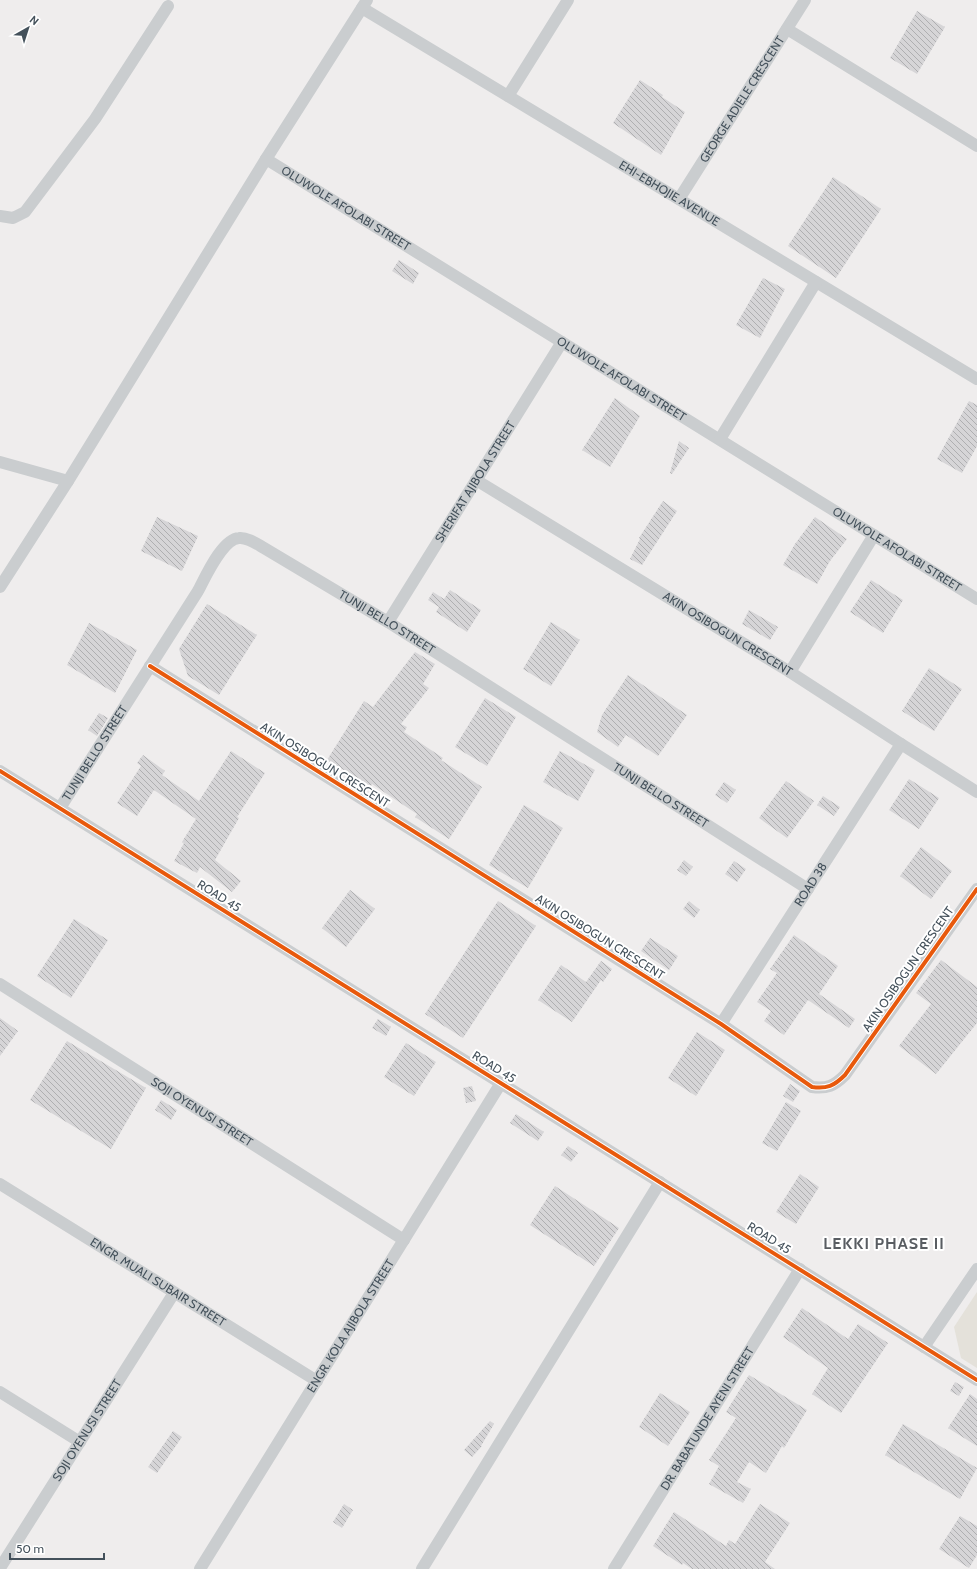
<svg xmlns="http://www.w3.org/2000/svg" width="977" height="1569" viewBox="0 0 977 1569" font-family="Cabin,sans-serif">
  <defs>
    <pattern id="building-back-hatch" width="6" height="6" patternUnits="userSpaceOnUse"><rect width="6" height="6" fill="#d6d5d7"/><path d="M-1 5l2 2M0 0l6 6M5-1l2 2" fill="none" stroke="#afafb1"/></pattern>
  </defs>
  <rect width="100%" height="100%" fill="#efeded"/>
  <!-- commercial -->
  <path fill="#e4e1da" d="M977 1292V1368L961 1358 954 1327Z"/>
  <!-- building -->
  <path fill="url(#building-back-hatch)" d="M917 11 945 27 917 74 890 58Z
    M640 80 663 95 662 97 685 112 661 155 613 123Z
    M833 177 881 209 836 278 788 246Z
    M399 260 419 273 413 284 392 271Z
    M763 278 785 289 760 338 736 325Z
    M615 398 640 416 610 467 582 450Z
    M969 401 977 405V446L962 473 937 459Z
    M679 441 689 448 672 474 670 473Z
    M663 501 677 511 642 565 630 559 640 539 639 538Z
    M157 517 198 536 182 571 141 551Z
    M815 517 847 539 830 561 817 584 783 565 795 544Z
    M871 580 903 600 883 633 850 612Z
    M450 590 481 610 467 632 436 612 439 607 428 600 433 592 444 599Z
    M207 604 257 635 219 695 188 676 179 649Z
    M749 610 778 627 770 640 742 624Z
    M551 622 580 640 551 686 523 669Z
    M89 623 137 650 115 693 67 665Z
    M415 652 435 664 423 684 429 688 401 724 407 727 404 732 443 758 441 760 482 787 449 839 415 817 417 814 372 784 371 786 327 760 364 701 373 707Z
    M929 668 962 689 934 731 902 711Z
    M628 675 687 715 658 756 626 735 618 747 597 732 602 715Z
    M485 698 516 717 487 766 455 747Z
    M99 713 108 718 97 736 88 730Z
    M231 751 265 773 237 817 239 818 215 860 241 881 232 892 200 867 197 873 174 861 184 843 182 842 196 819 154 790 137 816 117 803 141 766 137 763 143 755 165 771 162 775 199 801Z
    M560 751 595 770 578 801 543 782Z
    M909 779 939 798 919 829 889 810Z
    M786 781 814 801 787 838 759 818Z
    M724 782 736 790 727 803 715 795Z
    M823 796 840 807 834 816 817 805Z
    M524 805 563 828 528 888 489 865Z
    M921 847 952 871 931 899 900 876Z
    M684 860 693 867 686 876 677 870Z
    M734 861 746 869 737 882 725 874Z
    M350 890 375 909 346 947 322 928Z
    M498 901 536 926 463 1038 425 1014Z
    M689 901 700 910 694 918 683 909Z
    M74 919 108 940 71 998 37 976Z
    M794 935 838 966 819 994 855 1019 849 1028 808 1000 784 1035 764 1021 771 1011 757 1002 777 973 770 969Z
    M650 938 678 956 669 970 641 951Z
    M941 960 977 987V1023L936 1074 899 1046 931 1004 916 993Z
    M601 961 612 969 603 982 601 980 572 1022 538 1000 561 965 586 982Z
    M0 1018 18 1031 0 1056Z
    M378 1019 391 1027 386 1036 372 1028Z
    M697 1032 725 1050 696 1096 668 1078Z
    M67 1041 146 1088 111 1149 30 1100Z
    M406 1043 436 1062 414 1096 384 1077Z
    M790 1084 800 1091 793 1102 783 1096Z
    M472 1086 476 1101 466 1103 463 1088Z
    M161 1100 177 1110 171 1120 155 1110Z
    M786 1102 801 1111 777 1151 762 1143Z
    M516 1114 544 1132 538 1141 510 1123Z
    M568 1146 578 1153 571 1162 561 1155Z
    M800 1174 819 1187 796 1224 776 1212Z
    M555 1186 619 1228 594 1266 530 1225Z
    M802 1308 848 1339 858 1324 888 1343 841 1413 812 1394 828 1368 783 1337Z
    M749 1375 807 1410 784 1448 782 1446 766 1473 749 1462 737 1482 751 1489 743 1503 709 1484 719 1466 709 1460 736 1418 726 1412Z
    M955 1382 964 1387 959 1396 950 1391Z
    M660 1393 690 1412 668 1446 639 1427Z
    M970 1394 977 1399V1446L948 1428Z
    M490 1421 494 1424 481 1446H482L472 1457 464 1450Z
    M903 1424 977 1468 960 1499 885 1455Z
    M173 1431 182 1437 157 1473 148 1467Z
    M344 1504 353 1510 342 1528 333 1522Z
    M760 1504 790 1523 765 1562 775 1569H692L683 1563 682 1565 653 1546 674 1512 726 1546 729 1540 735 1544Z
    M960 1516 977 1526V1555L969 1568 939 1549Z"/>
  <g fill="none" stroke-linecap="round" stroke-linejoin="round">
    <!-- street -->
    <g stroke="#cacdcf" stroke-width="12">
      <path id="s1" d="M362 8 977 379"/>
      <path d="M787 29 977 146"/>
      <path d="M508 96 568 0"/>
      <path id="s2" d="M266 159 977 599"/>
      <path id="s3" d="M679 199 805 0"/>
      <path d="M0 216 13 218 25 212 95 119 168 6"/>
      <path d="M720 439 816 282"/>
      <path d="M0 462 68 481"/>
      <path id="s4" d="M476 480 790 672 901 744 977 792"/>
      <path d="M0 587 68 481 266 159 367 0"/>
      <path id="s5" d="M388 622 562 342"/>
      <path d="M150 666 721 1024 812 1087C827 1089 834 1086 845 1075L977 889"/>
      <path d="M790 672 874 535"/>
      <path d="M0 771 977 1380"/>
      <path id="s6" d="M60 808 198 591C205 578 222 539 239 538 247 537 257 544 264 548L388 622 808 889"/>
      <path id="s7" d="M0 984 404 1240"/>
      <path id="s8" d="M721 1024 901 744"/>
      <path id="s9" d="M0 1184 317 1381"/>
      <path d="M924 1347 977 1269"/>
      <path d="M0 1392 80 1442"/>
      <path id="s10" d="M0 1568 174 1293"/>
      <path id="s11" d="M200 1569 501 1083"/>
      <path d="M422 1569 660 1182"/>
      <path id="s12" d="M614 1569 800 1269"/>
    </g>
    <!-- cycleway casing -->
    <g stroke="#fff" stroke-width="6">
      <path id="cycleway" d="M150 666 721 1024 812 1087C827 1089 834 1086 845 1075L977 889
        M0 771 977 1380"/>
    </g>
    <!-- cycleway -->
    <use href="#cycleway" stroke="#e8590c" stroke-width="4"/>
  </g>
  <g text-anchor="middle" stroke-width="4" stroke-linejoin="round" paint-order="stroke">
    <!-- street labels -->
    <g font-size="12" fill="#44515b" stroke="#fff">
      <text dy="4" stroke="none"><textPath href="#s3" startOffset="118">GEORGE ADIELE CRESCENT</textPath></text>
      <text dy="4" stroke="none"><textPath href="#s1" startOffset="359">EHI-EBHOJIE AVENUE</textPath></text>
      <text dy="4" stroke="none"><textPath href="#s2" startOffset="94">OLUWOLE AFOLABI STREET</textPath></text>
      <text dy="4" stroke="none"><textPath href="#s2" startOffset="418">OLUWOLE AFOLABI STREET</textPath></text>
      <text dy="4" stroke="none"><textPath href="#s5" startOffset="165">SHERIFAT AJIBOLA STREET</textPath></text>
      <text dy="4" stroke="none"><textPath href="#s2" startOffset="742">OLUWOLE AFOLABI STREET</textPath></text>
      <text dy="4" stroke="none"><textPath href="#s6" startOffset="497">TUNJI BELLO STREET</textPath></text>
      <text dy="4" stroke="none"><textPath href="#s4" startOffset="295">AKIN OSIBOGUN CRESCENT</textPath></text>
      <text dy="4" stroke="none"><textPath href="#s6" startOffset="65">TUNJI BELLO STREET</textPath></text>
      <text transform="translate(325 765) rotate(32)" y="4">AKIN OSIBOGUN CRESCENT</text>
      <text dy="4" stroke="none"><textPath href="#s6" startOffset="821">TUNJI BELLO STREET</textPath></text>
      <text dy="4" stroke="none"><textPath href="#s8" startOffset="166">ROAD 38</textPath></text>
      <text transform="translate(219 896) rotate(32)" y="4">ROAD 45</text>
      <text transform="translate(600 937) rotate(32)" y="4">AKIN OSIBOGUN CRESCENT</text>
      <text transform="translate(908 969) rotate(-55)" y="4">AKIN OSIBOGUN CRESCENT</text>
      <text transform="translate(494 1067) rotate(32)" y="4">ROAD 45</text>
      <text dy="4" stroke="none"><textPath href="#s7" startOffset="239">SOJI OYENUSI STREET</textPath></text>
      <text transform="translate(769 1238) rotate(32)" y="4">ROAD 45</text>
      <text dy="4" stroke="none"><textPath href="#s9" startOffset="186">ENGR. MUALI SUBAIR STREET</textPath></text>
      <text dy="4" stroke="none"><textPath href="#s11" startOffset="286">ENGR. KOLA AJIBOLA STREET</textPath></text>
      <text dy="4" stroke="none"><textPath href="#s12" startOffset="177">DR. BABATUNDE AYENI STREET</textPath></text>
      <text dy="4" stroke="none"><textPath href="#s10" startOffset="163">SOJI OYENUSI STREET</textPath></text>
    </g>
    <!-- district labels -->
    <g font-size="16" font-weight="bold" letter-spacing="1" fill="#595d62" stroke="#fff">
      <text x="884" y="1249">LEKKI PHASE II</text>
    </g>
  </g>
  <!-- north arrow -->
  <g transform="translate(28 28) rotate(39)" stroke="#ffffff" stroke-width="3" paint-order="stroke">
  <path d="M0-3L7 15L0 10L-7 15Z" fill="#44515b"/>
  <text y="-6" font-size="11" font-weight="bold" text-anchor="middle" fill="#44515b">N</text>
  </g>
  <!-- scale -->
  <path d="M10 1553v6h94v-6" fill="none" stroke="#44515b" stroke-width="2"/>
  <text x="16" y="1553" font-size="12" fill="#44515b" stroke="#ffffff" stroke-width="3" paint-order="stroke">50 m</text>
</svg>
